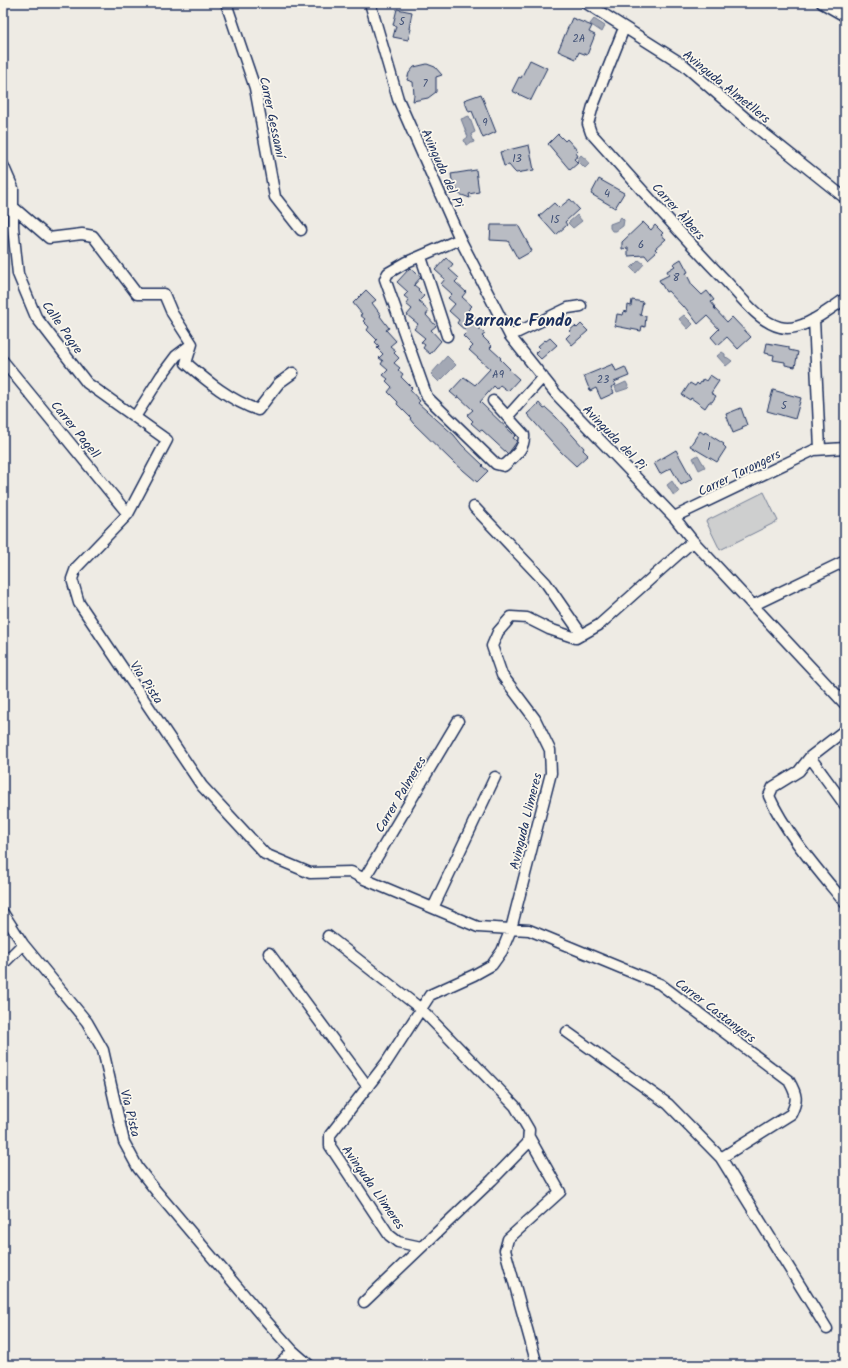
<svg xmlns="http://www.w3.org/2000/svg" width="848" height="1368" viewBox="0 0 848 1368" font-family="Kalam,sans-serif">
  <rect width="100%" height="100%" fill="#eeebe4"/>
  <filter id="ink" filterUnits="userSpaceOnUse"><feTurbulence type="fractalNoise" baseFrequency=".025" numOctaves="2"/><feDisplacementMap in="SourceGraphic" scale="8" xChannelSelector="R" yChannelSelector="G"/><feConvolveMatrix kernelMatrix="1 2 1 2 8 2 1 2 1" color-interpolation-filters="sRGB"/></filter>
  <g filter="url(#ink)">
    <!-- green -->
    <path fill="#cecfcf" stroke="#747f96" d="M764 492 778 521 720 550 706 521Z"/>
    <!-- water -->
    <path fill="#a3a8b4" stroke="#6d7892" d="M594 19 605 26 602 32 590 24Z
      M469 116 475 132 471 134 474 142 466 145 464 140 468 137 461 119Z
      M581 155 590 163 585 168 577 160Z
      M577 215 582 221 573 228 568 223Z
      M621 217 624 220 623 226 616 231H612L610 228V224L618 221Z
      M639 260 644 264 636 273 631 268Z
      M684 315 693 324 688 329 679 319Z
      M722 352 725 354V357L728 358 732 361 726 366 717 356Z
      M447 356 456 365 439 382 431 374Z
      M626 382 629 388 617 392 615 387Z
      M698 455 705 467 699 470 693 458Z
      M672 481 679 492 674 496 667 485Z"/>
    <!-- building -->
    <path fill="#b9bcc3" stroke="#1b2f5e" d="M397 9 412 12 409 29H411L408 40 393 37 396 26 393 25Z
      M572 18 592 26 589 32 595 35 587 55 579 52 576 59 558 51Z
      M530 60 547 68 531 100 512 91 519 77 521 78Z
      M427 64 435 67 442 75 436 77V92L428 98 413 101 414 95 413 82 407 80 409 73 414 67Z
      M481 94 496 132 483 138 472 111 469 112 464 100Z
      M558 134 565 141 567 139 578 151 576 153 578 156 574 159 578 163 570 170 548 144Z
      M529 145 534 170 516 173 514 171 509 165 504 166 500 152Z
      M476 170 479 192 469 194 470 198 459 194 452 180 451 174Z
      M599 179 624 193 615 208 591 194Z
      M570 199 579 209 565 222 567 225 556 235 539 216 554 203 559 208Z
      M643 222 651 230 655 225 663 233 661 235 666 239 655 249 657 251 648 259 645 255 628 256V248L622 249V242Z
      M491 225H518L532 251 518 259 508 241 490 240Z
      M446 258 453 264 449 269 459 278 455 282 466 292 462 297 472 306 468 310 478 320 474 324 485 334 482 336 492 346 490 348 501 358 500 359 510 369 509 370 519 379 508 391 500 385 497 389 494 386 480 402 515 436 513 438 517 441 516 443 508 454 482 430 480 431 471 423 473 421 467 415 473 410 458 396 457 398 450 392 464 377 475 385 490 369 469 350 473 346 463 336 467 332 457 323 459 320 449 311 455 304 448 298 452 294 441 284 445 279 435 270Z
      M681 259 688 272 686 273 692 285 702 295 707 291 714 300 711 302 715 307 714 308 727 322 732 317 751 337 738 349 727 337 718 345 711 337 719 329 707 316 698 324 684 306 683 307 668 291 666 292 659 280 669 275 667 271 675 266 673 264Z
      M410 268 421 277 414 285 419 289 418 290 424 296 419 301 424 305 423 306 429 311 426 315 436 326 431 330 441 341 430 354 423 348 425 345 421 342 425 338 414 329 418 324 407 315 412 309 406 304 409 300 404 296 408 292 397 282Z
      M366 290 376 300 372 303 381 315 380 316 389 328 386 330 396 341 390 346 396 351 394 353 399 358 394 363 400 368 398 370 403 374 401 377 412 388 410 390 420 401 418 403 454 435 462 445 483 465 482 466 488 471 477 482 456 464H455L413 423 410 419 411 418 397 404 398 402 388 392 392 387 386 381 388 379 383 375 388 370 381 364 383 361 379 358 383 354 377 348 379 346 375 342 377 340 367 330 369 327 363 321 365 319 360 315 362 314 353 303Z
      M632 300 643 302 640 315 646 316 645 327 642 326 641 331 615 326 617 314 623 315 624 311 627 312 628 305 631 306Z
      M581 324 588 331 572 345 566 338 571 333 569 331 575 326 577 328Z
      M550 338 557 345 541 359 535 353 540 348 538 346 545 340 546 341Z
      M767 343 789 347V350L798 352 795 367 785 365V362L773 360 774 355 765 353Z
      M613 364 616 371 625 367 629 376 614 382 616 385 611 387 614 393 601 399 596 388 590 391 584 376Z
      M710 375 719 381 711 393 716 396 712 402H709L705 408 691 398 690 400 682 395 690 383 695 386 697 383 699 385 703 379 706 381Z
      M773 390 801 398 795 419 767 411Z
      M539 403 544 409 546 408 556 417 584 448 583 450 588 455 576 466 561 452 527 414Z
      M741 408 747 425 742 427 743 429 733 433 726 414Z
      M700 431 704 434 705 432 724 444 723 445 726 448 717 462 690 446Z
      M676 450 692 479 681 485 671 468 660 474 654 463Z"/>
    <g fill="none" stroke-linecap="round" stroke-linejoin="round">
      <!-- minor casing -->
      <g stroke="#1b2f5e" stroke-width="13">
        <path id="minor" d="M226 3 255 88 275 197 301 230
          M370 3 398 99 460 239 510 336 557 395 674 517
          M586 3 684 65 751 123 845 198
          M822 3 845 16
          M624 28 593 106 588 124 591 133C635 182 679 233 726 281 740 296 759 322 780 327 801 333 828 310 845 299
          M3 165 13 188V227L18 274 36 317 87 383 167 440 128 514 76 568 72 579 79 603 202 786 265 854 310 873 351 872 364 879 478 927 529 930 660 984 789 1081C797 1095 798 1100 791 1114L721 1158 827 1329
          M13 207 49 238 82 234 93 236 137 294H164L172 313 192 344 186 363C207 381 231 401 258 410L279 383 293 373
          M460 239 407 262 388 273 385 279 427 397 496 464 504 466C513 457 525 450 524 435L493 401
          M421 257 447 336
          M814 319 820 449
          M510 336 568 308 581 306
          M3 361 128 514
          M508 416 543 377
          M135 417 161 376 176 356 192 344
          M845 448 814 450 674 517 693 541 845 704
          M474 507 546 583 582 635
          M754 605 845 561
          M845 730 810 757 845 805
          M810 757 799 771 773 787 769 796C786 834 819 871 845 903
          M364 879 458 721
          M433 908 495 777
          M3 913 23 944 87 1022 103 1050 124 1142 138 1168 156 1191 261 1315 293 1351 309 1365
          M328 936 421 1009 515 1106 529 1130 528 1143 492 1180 364 1302
          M269 953 368 1087
          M3 964 23 944
          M567 1032 668 1104 721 1158
          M529 1137 560 1192 508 1239 505 1250 537 1365
          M421 1247 398 1242 389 1235 330 1146V1135L386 1063 430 995 474 975 492 965 502 951 511 929 551 773 550 750 535 719 502 675 492 646 498 632 511 617 527 618 549 629 576 638 599 625 693 541
          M279 1365 293 1351"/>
      </g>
      <!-- minor -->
      <use href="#minor" stroke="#fbf7ec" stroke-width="10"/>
    </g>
  </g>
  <g text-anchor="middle" stroke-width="3.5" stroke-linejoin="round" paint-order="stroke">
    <!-- number labels -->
    <g font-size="11" fill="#425277">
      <text x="402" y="25">5</text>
      <text x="579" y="42">2A</text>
      <text x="425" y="87">7</text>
      <text x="485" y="126">9</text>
      <text x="517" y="162">13</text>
      <text x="607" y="197">4</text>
      <text x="555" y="223">15</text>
      <text x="641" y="248">6</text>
      <text x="676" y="281">8</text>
      <text x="498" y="378">A9</text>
      <text x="603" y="383">23</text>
      <text x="784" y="409">5</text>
      <text x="709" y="450">1</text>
    </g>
    <!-- street labels -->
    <g font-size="13" fill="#1b2f5e" stroke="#fbf7ec">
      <text transform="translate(727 86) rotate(39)" y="5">Avinguda Almetllers</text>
      <text transform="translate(273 117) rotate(78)" y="5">Carrer Gessamí</text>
      <text transform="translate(443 168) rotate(66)" y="5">Avinguda del Pi</text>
      <text transform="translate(679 211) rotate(48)" y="5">Carrer Àlbers</text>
      <text transform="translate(63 327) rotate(55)" y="5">Calle Pagre</text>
      <text transform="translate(76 429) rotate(51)" y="5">Carrer Pagell</text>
      <text transform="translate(615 437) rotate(46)" y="5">Avinguda del Pi</text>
      <text transform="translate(739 472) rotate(-26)" y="5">Carrer Tarongers</text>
      <text transform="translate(147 682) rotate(56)" y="5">Via Pista</text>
      <text transform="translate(400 794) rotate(-59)" y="5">Carrer Palmeres</text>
      <text transform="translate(525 821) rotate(-76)" y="5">Avinguda Llimeres</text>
      <text transform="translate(716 1010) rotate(37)" y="5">Carrer Castanyers</text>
      <text transform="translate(131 1113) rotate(76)" y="5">Via Pista</text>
      <text transform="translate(374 1187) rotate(55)" y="5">Avinguda Llimeres</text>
    </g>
    <!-- district labels -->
    <g font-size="17" font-weight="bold" fill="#1b2f5e" stroke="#fbf7ec">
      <text x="518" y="326">Barranc Fondo</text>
    </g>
  </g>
  <!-- margin -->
  <rect width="848" height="1368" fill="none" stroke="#fbf7ec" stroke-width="16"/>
  <rect x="8" y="8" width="832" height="1352" fill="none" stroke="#1b2f5e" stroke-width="1.5" filter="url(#ink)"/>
</svg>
